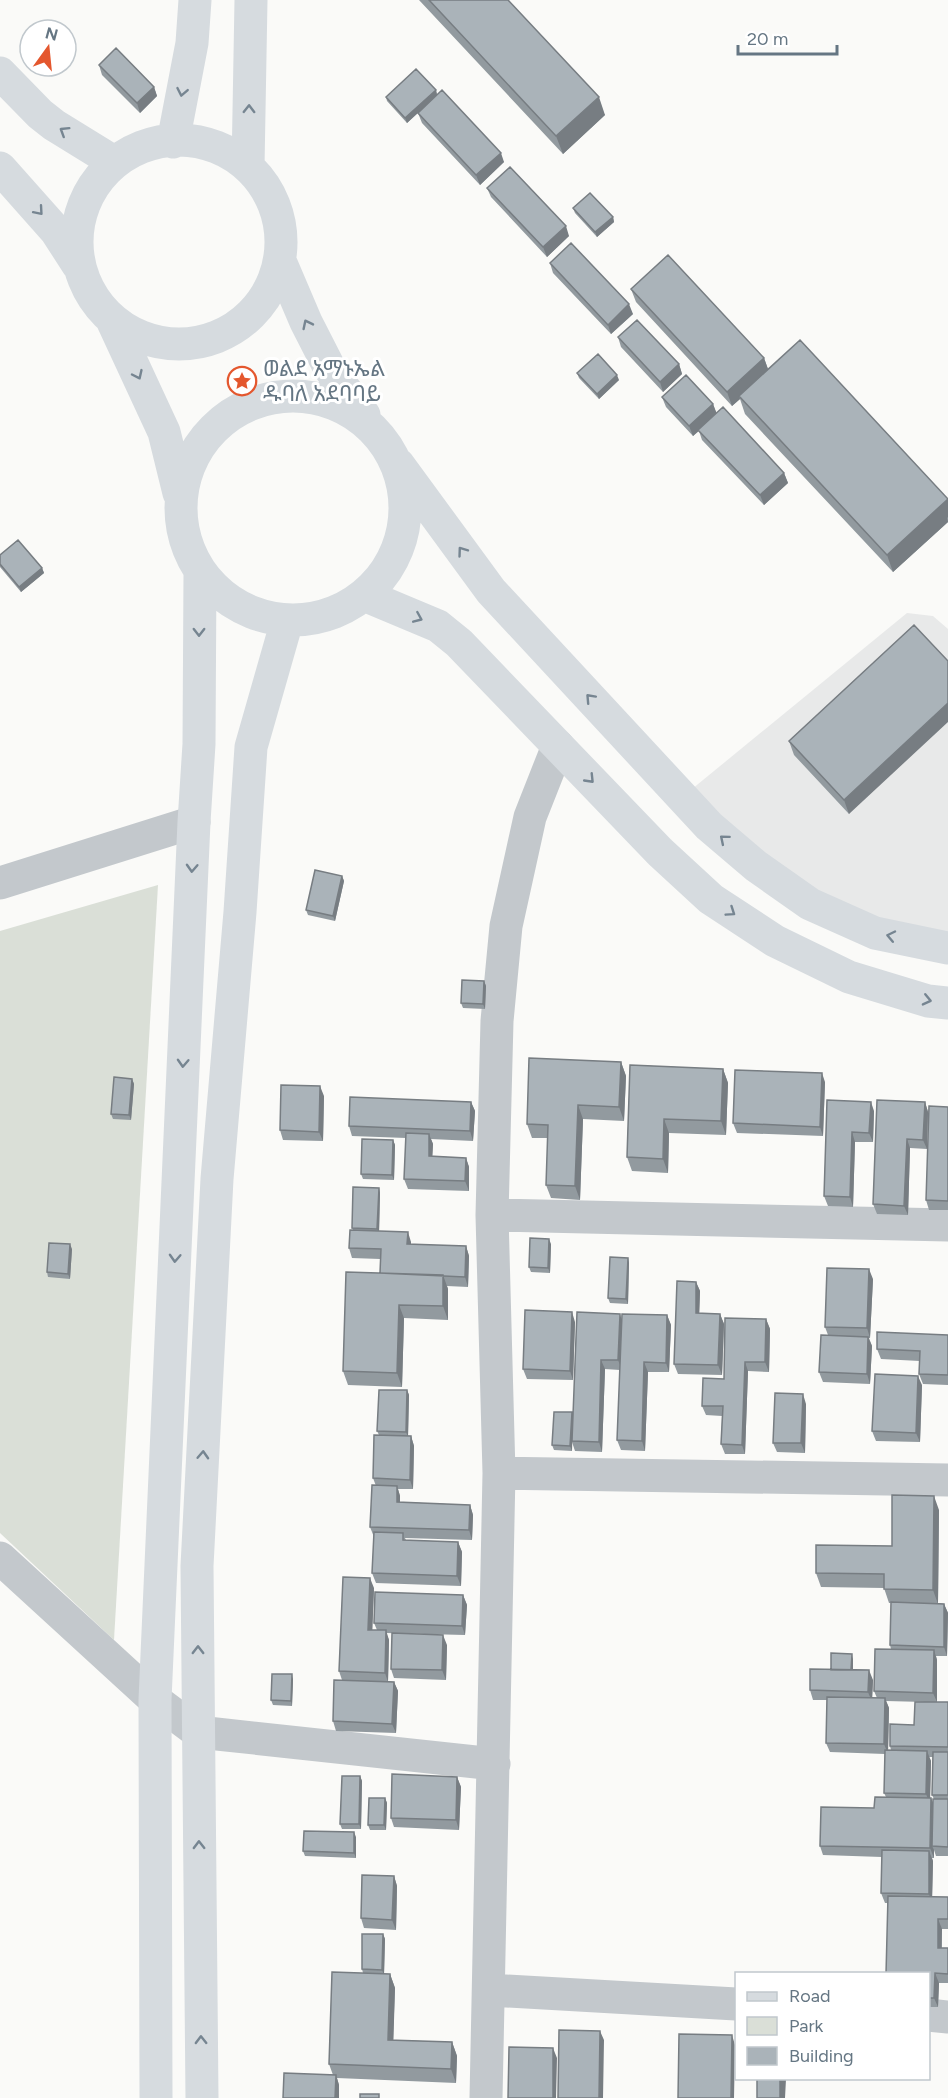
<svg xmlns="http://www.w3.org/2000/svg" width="948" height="2098" viewBox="0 0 948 2098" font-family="Figtree,'Noto Sans Ethiopic',sans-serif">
  <rect width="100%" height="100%" fill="#fafaf8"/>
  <!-- built -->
  <path fill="#e8e9e9" d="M907 613 933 616 948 629V933L909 928 827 900 748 841 692 789Z"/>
  <!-- green -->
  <path fill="#dadfd7" d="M158 885 114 1640 0 1533V931Z"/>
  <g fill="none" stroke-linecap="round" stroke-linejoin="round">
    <!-- minor -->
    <path stroke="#c3c8cc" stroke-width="33" d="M0 883 194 822
      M492 1215 948 1225
      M499 1473 948 1480
      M0 1558 155 1700 198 1732 494 1764
      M489 1990 736 2004
      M928 2015 948 2017
      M486 2098 499 1473 492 1215 497 1021 506 926 530 817 558 746"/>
    <!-- major -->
    <path stroke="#d6dbdf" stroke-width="33" d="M0 73 40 114 54 125 114 162
      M77 242a102 102 0 1 1 204 0a102 102 0 1 1-204 0Z
      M173 142 192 43 195 0
      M248 167 251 0
      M0 168 56 231 78 265
      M280 261 306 322 330 369 364 415
      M113 322 164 432 179 493
      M181 508a112 112 0 1 1 224 0a112 112 0 1 1-224 0Z
      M398 464 491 591 709 826 756 866 810 904 875 933 948 948
      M364 595 438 626 459 643 660 852 711 899 775 941 849 977 928 1001 948 1003
      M156 2098 155 1700 194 822 199 744 200 573
      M202 2098 197 1566 217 1179 240 912 251 747 287 621"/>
  </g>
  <!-- wall -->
  <path fill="#929a9f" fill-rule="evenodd" d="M419 0H508L605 115 563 154Z
    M99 65 154 87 157 96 140 113 102 75Z
    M436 90 437 95 504 162 480 185 422 123 418 113 407 123 387 101 386 97Z
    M487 188 569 236 547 257 491 197Z
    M573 208 613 217 614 222 597 237 575 213Z
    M550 263 633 314 611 334 553 273Z
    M631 289 764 358 768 369 948 499V522L893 572 745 414 740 399 732 406 636 302Z
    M618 337 679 364 682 374 663 392 621 347Z
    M577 373 619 380 599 399 579 378Z
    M662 397 713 404 716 413 784 473 788 483 764 505 702 440 699 431 693 436 666 407Z
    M0 555 42 568 44 573 21 592 0 567Z
    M914 625 849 814 794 755 789 741Z
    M342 876 344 881 335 921 308 915 306 910Z
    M484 981 486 986 485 1009 463 1008 461 1003Z
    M621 1062 626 1076 624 1121 583 1119 580 1200 551 1198 546 1185 548 1138H532L527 1124Z
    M630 1065 723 1069 728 1083 726 1135 669 1133 668 1173 632 1171 627 1157Z
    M132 1079 134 1084 131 1120 113 1119 111 1114Z
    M825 1082 823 1136 737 1133 733 1123Z
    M324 1096 323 1141 283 1140 280 1130Z
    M827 1100 874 1111 873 1142H855L853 1207 828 1206 824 1196Z
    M471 1102 475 1111 473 1141 431 1139 433 1144 432 1156 466 1158 469 1167V1191L408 1189 404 1179 406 1138 352 1136 349 1126Z
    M925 1102 928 1112 927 1149 910 1148 908 1215 877 1214 873 1204Z
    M948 1107V1210H929L926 1200Z
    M393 1140 395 1145 394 1180 363 1179 361 1174Z
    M379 1188 380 1193 379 1231 411 1242V1245L466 1246 469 1256 468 1287 447 1286 448 1289V1320L404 1318 402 1387 348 1385 343 1371 380 1273V1259L352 1258 349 1248 353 1230 352 1228Z
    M551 1244 550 1273 531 1272 529 1267Z
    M72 1249 70 1279 48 1277 47 1272Z
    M628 1258 629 1263 628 1304 610 1303 608 1298Z
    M873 1279 870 1338H869L872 1346 870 1384 823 1382 819 1372 828 1335 825 1327Z
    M696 1282 700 1291 699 1313 720 1314 724 1324 722 1375 678 1374 674 1364Z
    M667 1315 671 1325 669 1372H648L645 1451 621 1450 617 1440 620 1370 605 1369 602 1452 575 1451 572 1442V1451L554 1450 552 1445 573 1415 622 1320Z
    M766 1319 770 1329 769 1372 748 1371 745 1454H725L721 1444 722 1416 706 1415 702 1406 724 1379Z
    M575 1322 573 1380 527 1379 523 1369Z
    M948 1335V1385L923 1384 919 1374 920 1361 881 1359 877 1349Z
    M922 1385 920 1442 876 1441 872 1431Z
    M407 1390 409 1395 408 1436H411L414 1446 413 1489H398L400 1496V1502L470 1505 473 1515 472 1540 405 1538 406 1540 458 1542 462 1552 461 1586 376 1583 372 1573 374 1537 370 1527 376 1486 373 1478 379 1435 377 1431Z
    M806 1404 805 1453 777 1452 773 1443Z
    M939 1510 938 1603 944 1604 948 1613 947 1656H936L937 1660V1702H948V1856H936L934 1850V1858H932L933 1861 932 1897H948V1929H942V1948H948V1983H939L938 2007H928V1974L887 1903H885L881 1893 882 1857 823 1855 820 1846 874 1808 886 1797 884 1793 885 1754 830 1752 826 1743 827 1700H813L810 1690 831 1670 853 1659V1670L873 1680 872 1698H877L874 1691 891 1649 890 1645 891 1603H889L884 1588 821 1587 816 1573 892 1546ZM886 1701 925 1702 914 1725 890 1746 891 1750H888L889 1708ZM929 1757H933L932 1795 934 1799 933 1803 931 1798H930L931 1761Z
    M374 1588 372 1630H377L374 1623 463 1595 467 1605 465 1635 386 1633 389 1640 388 1681 394 1682 398 1691 396 1733 336 1731 333 1721 342 1680 339 1671Z
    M447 1645 446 1680 394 1678 391 1669Z
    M293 1679 292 1706 273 1705 271 1700Z
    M360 1776 362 1781 361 1829H342L340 1824Z
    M457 1777 461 1787 459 1830 394 1827 391 1818Z
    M385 1798 387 1803 386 1830H370L368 1825Z
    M356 1837V1858L305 1856 303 1851Z
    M394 1876 397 1886 396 1930 364 1928 361 1918Z
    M383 1934 385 1939 384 1974H390L395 1988 393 2040 452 2042 457 2056 456 2083 337 2078 339 2085V2098H283L333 2075 329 2064 363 1973 362 1969Z"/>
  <!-- shaded-wall -->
  <path fill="#777d82" d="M154 87 157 96 140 113 137 103Z
    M436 90 437 95 407 123 405 118Z
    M599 97 605 115 563 154 556 136Z
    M501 153 504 162 480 185 476 175Z
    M613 217 614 222 597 237 595 232Z
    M566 226 569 236 547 257 543 247Z
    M629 304 633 314 611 334 608 325Z
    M764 358 769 372 739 396 740 399 732 406 727 392Z
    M679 364 682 374 663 392 660 382Z
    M617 375 619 380 599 399 597 394Z
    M713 404 717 414 693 436 689 426Z
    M784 473 788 483 764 505 760 495Z
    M948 499V518L947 517 948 522 893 572 887 555Z
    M42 568 44 573 21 592 19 587Z
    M948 703V722L849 814 844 800Z
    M342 876 344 881 335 921 333 916Z
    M484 981 486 986 485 1009 483 1004Z
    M621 1062 626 1076 624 1121 619 1107Z
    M723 1069 728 1083 726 1135 721 1121Z
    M822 1073 825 1082 823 1136 820 1127Z
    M132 1079 134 1084 131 1120 129 1115Z
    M320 1086 324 1096 323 1141 319 1132Z
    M471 1102 475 1111 473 1141 470 1131Z
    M871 1102 874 1111 873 1142 869 1133Z
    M925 1102 928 1112 927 1149 923 1140Z
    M578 1105 583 1119 580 1200 575 1186Z
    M664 1119 669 1133 668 1173 663 1159Z
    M852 1132 855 1142 853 1207 850 1197Z
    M429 1134 433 1144 432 1166 429 1156Z
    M907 1139 910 1148 908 1215 904 1206Z
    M393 1140 395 1145 394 1180 392 1175Z
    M466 1158 469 1167V1191L465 1181Z
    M379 1188 380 1193 379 1234 377 1229Z
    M408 1232 411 1242V1254L407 1244Z
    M549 1239 551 1244 550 1273 548 1268Z
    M70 1244 72 1249 70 1279 68 1274Z
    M466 1246 469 1256 468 1287 465 1277Z
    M628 1258 629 1263 628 1304 626 1299Z
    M869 1269 873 1279 870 1338 867 1328Z
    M443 1275 448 1289V1320L443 1306Z
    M696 1282 700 1291 699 1323 696 1313Z
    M399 1305 404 1318 402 1387 397 1373Z
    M572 1312 575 1322 573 1380 570 1371Z
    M620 1314 623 1324 622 1370 618 1360Z
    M720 1314 724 1324 722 1375 718 1365Z
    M667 1315 671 1325 669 1372 666 1363Z
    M766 1319 770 1329 769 1372 765 1362Z
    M868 1337 872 1346 870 1384 867 1374Z
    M601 1360 605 1369 602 1452 599 1442Z
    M644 1362 648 1372 645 1451 642 1441Z
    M745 1362 748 1371 745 1454 742 1445Z
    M918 1376 922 1385 920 1442 916 1433Z
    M407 1390 409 1395 408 1437 406 1432Z
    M803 1394 806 1404 805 1453 801 1443Z
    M572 1412 573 1417 572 1451 570 1446Z
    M411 1436 414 1446 413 1489 410 1480Z
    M397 1486 400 1496V1512L397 1502Z
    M934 1496 939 1510 938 1604 933 1590Z
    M470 1505 473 1515 472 1540 469 1530Z
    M458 1542 462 1552 461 1586 457 1576Z
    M370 1578 374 1588 372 1639 368 1630Z
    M463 1595 467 1605 465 1635 462 1626Z
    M944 1604 948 1613 947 1656 944 1647Z
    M386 1630 389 1640 388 1682 385 1673Z
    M443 1635 447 1645 446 1680 442 1670Z
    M934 1650 937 1660V1702L933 1693Z
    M852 1654 853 1659V1675L851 1670Z
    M869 1670 873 1680 872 1702 868 1692Z
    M292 1674 293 1679 292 1706 291 1701Z
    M394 1682 398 1691 396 1733 392 1724Z
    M885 1698 889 1708 888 1754 884 1744Z
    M927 1751 931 1761 930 1804 926 1794Z
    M360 1776 362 1781 361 1829 359 1824Z
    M457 1777 461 1787 459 1830 456 1820Z
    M385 1798 387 1803 386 1830 384 1825Z
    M931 1798 935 1808 932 1846 934 1850V1858L930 1848Z
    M354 1832 356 1837V1858L354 1853Z
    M929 1851 933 1861 932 1904 929 1894Z
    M394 1876 397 1886 396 1930 392 1920Z
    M938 1919 942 1929 941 1957 938 1948Z
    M383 1934 385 1939 384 1975 382 1970Z
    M935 1973 939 1983 938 2007 934 1998Z
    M390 1974 395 1988 393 2054 388 2040Z
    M600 2031 604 2040 603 2098H599Z
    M732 2035 735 2045 734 2098H731Z
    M452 2042 457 2056 456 2083 451 2069Z
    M553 2048 557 2058 556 2098H553Z
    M336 2075 339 2085V2098H335Z
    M780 2079H786L785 2098H780Z"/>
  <!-- building -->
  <path fill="#aab3b9" stroke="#777d82" stroke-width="1.5" d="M429 0H508L599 97 556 136Z
    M116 48 154 87 137 103 99 65Z
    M416 69 436 90 405 118 386 97Z
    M442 90 501 153 476 175 418 113Z
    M510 167 566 226 543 247 487 188Z
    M590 193 613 217 595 232 573 208Z
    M571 243 629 304 608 325 550 263Z
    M668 255 764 358 727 392 631 289Z
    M637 320 679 364 660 382 618 337Z
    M800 340 948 499 887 555 739 396Z
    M598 354 617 375 597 394 577 373Z
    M686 375 713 404 689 426 662 397Z
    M723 407 784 473 760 495 698 430Z
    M18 540 42 568 19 587 0 564V555Z
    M914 625 948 661V703L844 800 789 741Z
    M315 870 342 876 333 916 306 910Z
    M462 980 484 981 483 1004 461 1003Z
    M529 1058 621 1062 619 1107 578 1105 575 1186 546 1185 548 1125 527 1124Z
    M630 1065 723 1069 721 1121 664 1119 663 1159 627 1157Z
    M735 1070 822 1073 820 1127 733 1123Z
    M114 1077 132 1079 129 1115 111 1114Z
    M281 1085 320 1086 319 1132 280 1130Z
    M350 1097 471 1102 470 1131 349 1126Z
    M827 1100 871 1102 869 1133 852 1132 850 1197 824 1196Z
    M877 1100 925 1102 923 1140 907 1139 904 1206 873 1204Z
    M929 1106 948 1107V1201L926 1200Z
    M406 1133 429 1134V1156L466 1158 465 1181 404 1179Z
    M362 1139 393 1140 392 1175 361 1174Z
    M353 1187 379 1188 377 1229 352 1228Z
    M350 1230 408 1232 407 1244 466 1246 465 1277 380 1273 381 1249 349 1248Z
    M530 1238 549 1239 548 1268 529 1267Z
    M49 1243 70 1244 68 1274 47 1272Z
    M610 1257 628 1258 626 1299 608 1298Z
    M827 1268 869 1269 867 1328 825 1327Z
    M346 1272 443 1275V1306L399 1305 397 1373 343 1371Z
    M677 1281 696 1282V1313L720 1314 718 1365 674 1364Z
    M525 1310 572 1312 570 1371 523 1369Z
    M577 1312 620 1314 618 1360H601L599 1442 572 1441Z
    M622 1314 667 1315 666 1363 644 1362 642 1441 617 1440Z
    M725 1318 766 1319 765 1362H745L742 1445 721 1444 723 1406H702L703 1378 724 1379Z
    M877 1332 948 1335V1375L919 1374 920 1351 877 1349Z
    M821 1335 868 1337 867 1374 819 1372Z
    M875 1374 918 1376 916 1433 872 1431Z
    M379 1390H407L406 1432 377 1431Z
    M775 1393 803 1394 801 1443H773Z
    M554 1412H572L570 1446 552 1445Z
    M374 1435 411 1436 410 1480 373 1478Z
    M372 1485 397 1486V1502L470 1505 469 1530 370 1527Z
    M892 1495 934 1496 933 1590 884 1589V1574L816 1573V1545L892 1546Z
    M374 1532 403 1533V1540L458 1542 457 1576 372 1573Z
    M343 1577 370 1578 368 1630H386L385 1673 339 1671Z
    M375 1592 463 1595 462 1626 374 1623Z
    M891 1602 944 1604V1647L890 1645Z
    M392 1633 443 1635 442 1670 391 1669Z
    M875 1649 934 1650 933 1693 874 1691Z
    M831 1653 852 1654 851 1670H831Z
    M810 1669 869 1670 868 1692 810 1690Z
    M272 1674H292L291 1701 271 1700Z
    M334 1680 394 1682 392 1724 333 1721Z
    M827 1697 885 1698 884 1744 826 1743Z
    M915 1702H948V1747L890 1746V1724L914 1725Z
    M885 1750 927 1751 926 1794 884 1793Z
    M933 1752H948V1795H932Z
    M392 1774 457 1777 456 1820 391 1818Z
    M342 1776H360L359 1824H340Z
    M875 1797 931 1798 930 1848 820 1846 821 1807 874 1808Z
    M369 1798H385L384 1825H368Z
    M933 1799H948V1847L932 1846Z
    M304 1831 354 1832V1853L303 1851Z
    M882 1850 929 1851V1894L881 1893Z
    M362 1875 394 1876 392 1920 361 1918Z
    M888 1896 948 1897V1919H938V1948H948V1974L935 1973 934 1998H928V1974H886Z
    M362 1934H383L382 1970 362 1969Z
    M332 1972 390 1974 388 2040 452 2042 451 2069 329 2064Z
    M559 2030 600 2031 599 2098H558Z
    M679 2034 732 2035 731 2098H678Z
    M509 2047 553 2048V2098H508Z
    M284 2073 336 2075 335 2098H283Z
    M757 2079H780V2098H757Z
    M360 2094H379V2098H360Z"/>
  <!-- one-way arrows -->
  <defs><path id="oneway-chevron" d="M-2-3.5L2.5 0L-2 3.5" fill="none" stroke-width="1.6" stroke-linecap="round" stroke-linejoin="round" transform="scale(1.5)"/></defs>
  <g stroke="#768591">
    <use href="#oneway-chevron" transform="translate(182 92) rotate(101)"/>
    <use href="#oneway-chevron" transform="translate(249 109) rotate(-89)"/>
    <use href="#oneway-chevron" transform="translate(64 131) rotate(-148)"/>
    <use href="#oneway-chevron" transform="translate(39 211) rotate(49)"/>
    <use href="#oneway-chevron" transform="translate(307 324) rotate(-116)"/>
    <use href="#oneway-chevron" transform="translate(138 375) rotate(65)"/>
    <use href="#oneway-chevron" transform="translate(462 551) rotate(-126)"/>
    <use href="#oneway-chevron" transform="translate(418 618) rotate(23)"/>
    <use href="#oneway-chevron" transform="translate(199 632) rotate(90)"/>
    <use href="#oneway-chevron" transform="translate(590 698) rotate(-133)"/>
    <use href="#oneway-chevron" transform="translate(590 779) rotate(46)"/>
    <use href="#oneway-chevron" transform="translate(724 839) rotate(-140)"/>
    <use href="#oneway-chevron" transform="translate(192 868) rotate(93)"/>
    <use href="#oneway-chevron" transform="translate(731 912) rotate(34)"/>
    <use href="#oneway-chevron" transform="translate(891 936) rotate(-168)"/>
    <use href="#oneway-chevron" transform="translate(927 1000) rotate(13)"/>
    <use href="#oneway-chevron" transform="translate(183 1063) rotate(93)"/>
    <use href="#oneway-chevron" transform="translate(175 1258) rotate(93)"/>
    <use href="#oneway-chevron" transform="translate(203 1455) rotate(-87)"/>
    <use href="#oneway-chevron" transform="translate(198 1650) rotate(-90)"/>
    <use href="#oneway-chevron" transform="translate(199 1845) rotate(-91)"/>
    <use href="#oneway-chevron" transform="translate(201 2040) rotate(-91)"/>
  </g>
  <!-- icons -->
  <defs>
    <g id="sight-ring" transform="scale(1.5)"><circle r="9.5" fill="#fff" stroke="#e4572e" stroke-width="1.5"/><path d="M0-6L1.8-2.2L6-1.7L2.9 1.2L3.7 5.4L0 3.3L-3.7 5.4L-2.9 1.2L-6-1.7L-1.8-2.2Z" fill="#e4572e"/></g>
  </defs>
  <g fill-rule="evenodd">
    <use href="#sight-ring" x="242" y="381"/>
  </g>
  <g text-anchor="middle" stroke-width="6" stroke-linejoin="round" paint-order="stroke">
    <!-- poi labels -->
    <g font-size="22" fill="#657683" stroke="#fff" text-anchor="start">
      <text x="263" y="376">ወልደ አማኑኤል<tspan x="263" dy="25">ዱባለ አደባባይ</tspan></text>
    </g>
  </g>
  <!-- legend -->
  <rect x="735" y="1972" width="195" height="108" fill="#ffffff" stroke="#c1c8cd" stroke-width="1.5"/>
  <rect x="747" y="1992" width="30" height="9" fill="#d6dbdf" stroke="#c1c8cd" stroke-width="1.5"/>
  <text x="789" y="2002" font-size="18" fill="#657683">Road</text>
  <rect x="747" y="2017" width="30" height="18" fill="#dadfd7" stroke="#c1c8cd" stroke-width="1.5"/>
  <text x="789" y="2032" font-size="18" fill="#657683">Park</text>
  <rect x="747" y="2047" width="30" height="18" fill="#aab3b9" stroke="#c1c8cd" stroke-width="1.5"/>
  <text x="789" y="2062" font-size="18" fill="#657683">Building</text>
  <!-- north arrow -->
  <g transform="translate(48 48) rotate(15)"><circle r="28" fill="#ffffff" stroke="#c1c8cd" stroke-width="1.5"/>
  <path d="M0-4.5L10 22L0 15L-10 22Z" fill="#e4572e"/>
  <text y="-9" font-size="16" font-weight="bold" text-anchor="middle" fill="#657683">N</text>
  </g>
  <!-- scale -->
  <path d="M738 45v9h99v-9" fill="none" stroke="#657683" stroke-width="3"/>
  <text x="747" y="45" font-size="18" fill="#657683" stroke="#ffffff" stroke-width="4.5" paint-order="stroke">20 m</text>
</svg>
